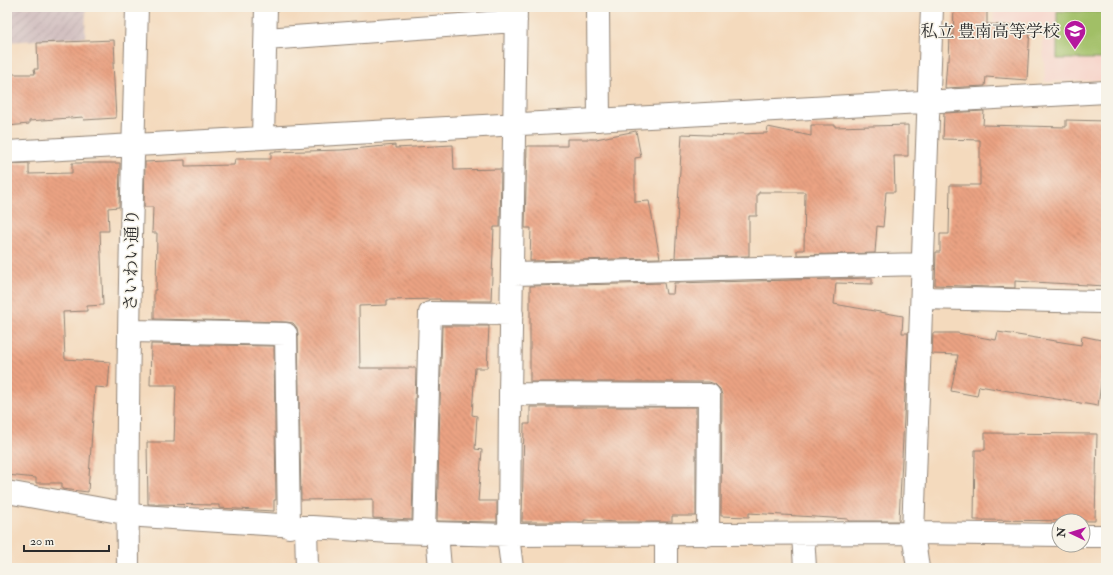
<svg xmlns="http://www.w3.org/2000/svg" width="1113" height="575" viewBox="0 0 1113 575" font-family="'IM FELL Double Pica','Noto Serif JP',serif">
  <defs>
    <pattern id="industrial-furrows" width="10" height="10" patternUnits="userSpaceOnUse"><rect width="10" height="10" fill="#d2bfc0"/><path d="M-1 1l2-2M0 10L10 0M9 11l2-2" fill="none" stroke="#b4a4a5"/></pattern>
    <pattern id="building-back-hatch" width="6" height="6" patternUnits="userSpaceOnUse"><rect width="6" height="6" fill="#eba383"/><path d="M-1 5l2 2M0 0l6 6M5-1l2 2" fill="none" stroke="#bf856b"/></pattern>
  </defs>
  <rect width="100%" height="100%" fill="#f7f3e8"/>
  <filter id="ink" filterUnits="userSpaceOnUse"><feTurbulence type="fractalNoise" baseFrequency=".025" numOctaves="2"/><feDisplacementMap in="SourceGraphic" scale="8" xChannelSelector="R" yChannelSelector="G"/><feConvolveMatrix kernelMatrix="1 2 1 2 8 2 1 2 1" color-interpolation-filters="sRGB"/></filter>
  <filter id="wash" filterUnits="userSpaceOnUse"><feTurbulence type="fractalNoise" baseFrequency=".012" numOctaves="4" result="noise"/><feDisplacementMap in="SourceGraphic" scale="16" xChannelSelector="R" yChannelSelector="G"/><feGaussianBlur stdDeviation="0.9" result="paint"/><feColorMatrix in="noise" values="0 0 0 0 0 0 0 0 0 0 0 0 0 0 0 0 0 1.4 0 .05"/><feComposite in="paint" operator="in"/></filter>
  <g filter="url(#wash)">
    <rect width="100%" height="100%" fill="#f4dabd"/>
    <!-- built -->
    <path fill="#f7d1c7" d="M994 7H1106V80L1045 82 1042 23 993 22Z"/>
    <!-- industrial -->
    <path fill="url(#industrial-furrows)" d="M7 7H86L85 37 7 42Z"/>
    <!-- pitch -->
    <path fill="#a1bf66" stroke="#667548" d="M1057 11 1106 12V59H1057Z"/>
    <g id="blocks">
      <!-- building -->
      <path fill="url(#building-back-hatch)" d="M954 7H987V24L1030 27 1027 80 986 77 985 86 945 88 947 61H949L950 35H953Z
        M114 40 115 63H113L116 118 84 120 83 117 29 121V124L7 126V74H35L34 69H38L37 43Z
        M984 111 983 125 1066 127V120L1106 121V286L1015 281V288L935 285 936 252H940V234H949L950 185H980V140L943 139 944 113Z
        M811 125H835V127L908 125V156H894L895 192H886L883 227 877 226 875 253 797 255V250H804L805 192H759V194H757V216H749V256L675 258 682 134 733 136 737 134 767 133 768 127 811 136Z
        M636 131 641 157 635 158V202L649 201 660 258 530 261 531 228H525L527 146H567V139H596Z
        M395 145V148L453 145 454 170 501 169 500 227H494L491 301H440V299L387 300V305L359 306 360 368H416L412 520 373 518V499L301 500 298 334 297 328 293 323 286 322 154 319V290H156L157 233H152L153 207H144L145 162 185 160V166L234 165 235 159H271V152L342 150Z
        M29 163V174L72 173V163H120L119 207 108 208 109 231H100L103 305 87 306V311L63 312 65 359 110 362 108 388 95 387 88 492 62 489V483H36V478L7 475V342L10 319H7V164Z
        M872 278V284L836 283 834 304 903 316 902 333H908L899 521H848V519L749 513V517L721 516 722 395 720 389 715 384 709 382H530V286L664 283 666 294H673L674 283Z
        M442 326H489L487 368H475L472 415 477 416 475 449 482 450 478 501H497V522L437 521Z
        M998 332 1081 345 1082 336 1106 341V377L1102 376 1098 406 979 386 977 396 951 391 958 355 932 354 933 333H957L996 340Z
        M151 344 274 346 276 500H274V511L219 508V505L148 504 147 442H174L176 385H150Z
        M530 407H696V516H672V522H616L584 520V522H522L524 424H530Z
        M985 433 1097 434 1095 521 974 520 975 450H985Z"/>
    </g>
  </g>
  <g filter="url(#ink)">
    <use href="#blocks" fill-opacity="0" stroke="#908274" stroke-width="1"/>
    <g fill="none" stroke-linecap="round" stroke-linejoin="round">
      <!-- minor casing -->
      <g stroke="#908274" stroke-width="24">
        <path id="minor" d="M598 7 599 120
          M266 39 516 21
          M263 138 266 7
          M7 152 1106 92
          M513 274 923 264
          M922 298 1101 302
          M130 331 286 334 289 527
          M510 394 709 395 708 535
          M7 492 141 516 391 532 509 535 913 533 1059 535
          M306 527 307 568
          M424 533 430 313 512 314
          M437 533 440 568
          M803 534 805 568
          M666 535V568
          M1083 536H1106
          M128 568C126 381 132 194 137 7
          M512 568 509 544 510 394 516 7
          M918 568 913 533 932 7"/>
      </g>
      <!-- minor -->
      <use href="#minor" stroke="#fff" stroke-width="22"/>
    </g>
  </g>
  <!-- icons -->
  <defs>
    <g id="school-pin" transform="scale(1.15)"><path d="M0 17L-7.5 6A9.5 9.5 0 1 1 7.5 6Z" fill="#b5179e" stroke="#f7f3e8"/><path d="M0-5L7-2L0 1L-7-2ZM-4 1L0 2.5L4 1V4Q0 6-4 4Z" fill="#fff"/></g>
  </defs>
  <g fill-rule="evenodd">
    <use href="#school-pin" x="1075" y="31"/>
  </g>
  <g text-anchor="middle" stroke-width="3" stroke-linejoin="round" paint-order="stroke">
    <!-- poi labels -->
    <g font-size="17" fill="#2b2b2b" stroke="#f7f3e8" text-anchor="end">
      <text x="1060" y="37">私立 豊南高等学校</text>
    </g>
    <!-- street labels -->
    <g font-size="17" fill="#2b2b2b" stroke="#f7f3e8">
      <text transform="translate(131 260) rotate(-89)" y="6">さいわい通り</text>
    </g>
  </g>
  <!-- margin -->
  <rect width="1113" height="575" fill="none" stroke="#f7f3e8" stroke-width="24"/>
  <!-- north arrow -->
  <g transform="translate(1071 533) rotate(274)"><circle r="19" fill="#f7f3e8" stroke="#a5a39c"/>
  <path d="M0-3L7 15L0 10L-7 15Z" fill="#b5179e"/>
  <text y="-6" font-size="11" font-weight="bold" text-anchor="middle" fill="#2b2b2b">N</text>
  </g>
  <!-- scale -->
  <path d="M24 545v6h85v-6" fill="none" stroke="#2b2b2b" stroke-width="2"/>
  <text x="30" y="545" font-size="12" fill="#2b2b2b" stroke="#f7f3e8" stroke-width="3" paint-order="stroke">20 m</text>
</svg>
